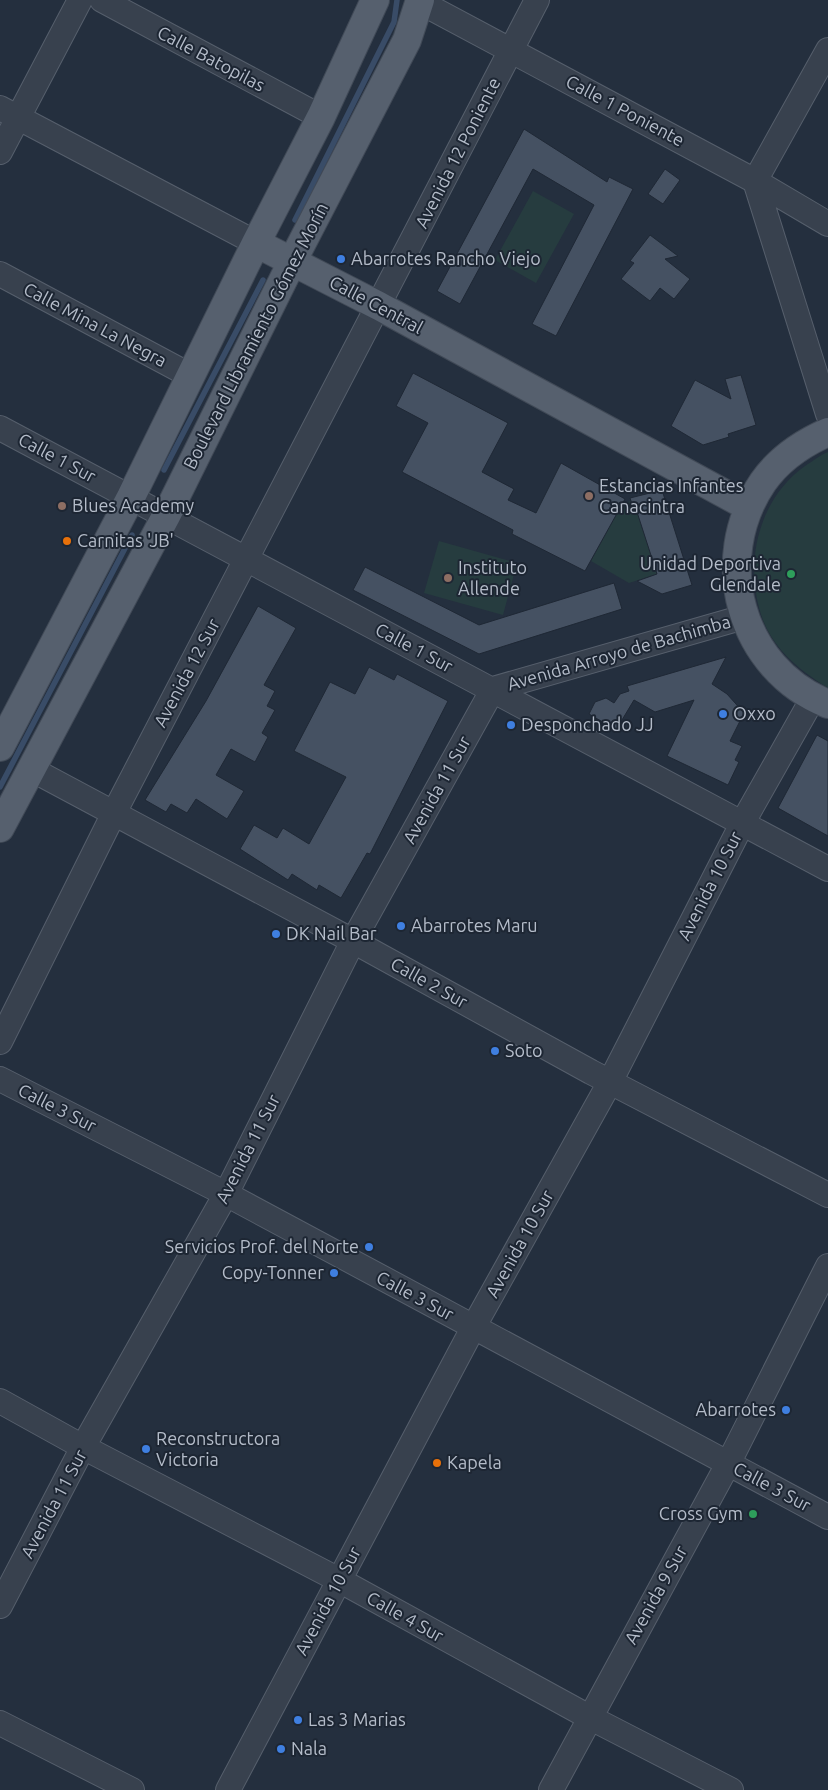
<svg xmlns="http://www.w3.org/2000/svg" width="828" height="1790" viewBox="0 0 828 1790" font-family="Ubuntu,sans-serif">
  <rect width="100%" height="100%" fill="#242f3e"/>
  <!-- green -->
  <path fill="#263c3f" d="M533 191 574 214 536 283 495 260Z
    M828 452V688C801 671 775 651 763 620 743 566 757 500 805 466 813 461 820 455 828 452Z
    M631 501 635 513 637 512 657 574 629 583 591 561 622 504Z
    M439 541 517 563 503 615 424 593Z"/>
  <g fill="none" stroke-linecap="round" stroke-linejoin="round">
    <!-- stream -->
    <path stroke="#394c67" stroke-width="5.5" d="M295 220 394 22 397 0
      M164 470 263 280
      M0 787 132 535"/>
  </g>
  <!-- building -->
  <path fill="#455162" stroke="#1f2835" d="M524 129 607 182 609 177 633 189 556 336 532 324 594 205 533 169 460 304 437 291Z
    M665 169 680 180 663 204 648 194Z
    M650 235 678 256 665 259 690 279 674 299 660 288 650 301 621 279 634 263 630 261Z
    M413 373 508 423 482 472 514 489 508 500 536 513 561 463 625 499 585 571 512 534 513 530 402 472 428 423 396 406Z
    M741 375 756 425 728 434 729 437 703 445 671 426 695 380 731 399 725 379Z
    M662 490 692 585 662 594 637 581 657 574 637 512 635 513 630 498Z
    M365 567 479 625 614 583 622 609 479 654 353 590Z
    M258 606 296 628 264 685 275 691 267 706 275 710 262 733 268 737 255 762 231 749 216 775 244 791 227 819 196 799 187 813 171 804 166 812 145 800 206 701Z
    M726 657 712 684 727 694 744 713 730 741 742 746 735 760 739 762 728 785 667 756 694 700 655 712 634 700 616 730 589 714 595 702 606 698 614 703 620 694 629 691 627 686Z
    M369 667 394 680 397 674 448 701 370 854 367 853 341 898 319 885 317 890 292 874 288 880 240 849 254 825 277 838 283 828 309 844 346 777 294 751 330 682 355 694Z
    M817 735 828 741V836L778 808Z"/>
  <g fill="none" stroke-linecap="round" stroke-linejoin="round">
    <!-- minor casing -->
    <g stroke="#565f6c" stroke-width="26">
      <path id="minor" d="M102 0 321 117
        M420 2 755 181 828 224
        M0 108 256 243
        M0 152 80 0
        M755 181 828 414
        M755 181 828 50
        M0 274 191 376
        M0 428 828 869
        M31 769 353 941 591 1072 828 1195
        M0 1042 114 813 537 0
        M0 1079 226 1194 828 1517
        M0 1401 83 1447 339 1580 589 1717 731 1790
        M0 1606 83 1447 226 1194 353 941 493 689 744 617
        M0 1723 132 1790
        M228 1790 473 1328 610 1082 743 822 813 698
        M551 1790 728 1464 828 1266"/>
    </g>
    <!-- major casing -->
    <g stroke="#414a57" stroke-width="30">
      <path id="major" d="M256 243 379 306 749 507
        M828 432C803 443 779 459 763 482 710 560 740 669 828 704
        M0 747 131 497 256 243 321 117 375 0
        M0 828 166 516 293 260 407 40 420 0"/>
    </g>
    <!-- minor -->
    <use href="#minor" stroke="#38414e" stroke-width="24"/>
    <!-- major -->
    <use href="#major" stroke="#56606e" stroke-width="28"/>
  </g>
  <!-- markers -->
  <g fill="#3f7fe0" stroke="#1d2633" stroke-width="2">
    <circle cx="341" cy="259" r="5"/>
    <circle cx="723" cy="714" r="5"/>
    <circle cx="511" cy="725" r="5"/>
    <circle cx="401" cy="926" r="5"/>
    <circle cx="276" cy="934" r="5"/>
    <circle cx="495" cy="1051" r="5"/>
    <circle cx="369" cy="1247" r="5"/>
    <circle cx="334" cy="1273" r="5"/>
    <circle cx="786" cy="1410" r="5"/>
    <circle cx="146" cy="1449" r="5"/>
    <circle cx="298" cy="1720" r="5"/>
    <circle cx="281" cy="1749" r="5"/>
  </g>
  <g fill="#8d6e63" stroke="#1d2633" stroke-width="2">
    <circle cx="589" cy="496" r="5"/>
    <circle cx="62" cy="506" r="5"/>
    <circle cx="448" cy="578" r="5"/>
  </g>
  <g fill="#e8710a" stroke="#1d2633" stroke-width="2">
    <circle cx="67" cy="541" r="5"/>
    <circle cx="437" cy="1463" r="5"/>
  </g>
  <g fill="#2e9e5b" stroke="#1d2633" stroke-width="2">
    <circle cx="791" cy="574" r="5"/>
    <circle cx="753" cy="1514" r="5"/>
  </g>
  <g text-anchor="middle" stroke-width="4" stroke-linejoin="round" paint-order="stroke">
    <!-- street labels -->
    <g font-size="18" fill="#b4bcc9" stroke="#1d2633">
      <text transform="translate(211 59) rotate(28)" y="6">Calle Batopilas</text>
      <text transform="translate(625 111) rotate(28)" y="6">Calle 1 Poniente</text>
      <text transform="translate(458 153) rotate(-63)" y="6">Avenida 12 Poniente</text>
      <text transform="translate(376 305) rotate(28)" y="6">Calle Central</text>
      <text transform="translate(95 325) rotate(28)" y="6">Calle Mina La Negra</text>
      <text transform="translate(256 336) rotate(-63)" y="6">Boulevard Libramiento Gómez Morín</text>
      <text transform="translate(57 458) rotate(28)" y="6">Calle 1 Sur</text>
      <text transform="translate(414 648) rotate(28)" y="6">Calle 1 Sur</text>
      <text transform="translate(619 653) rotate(-16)" y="6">Avenida Arroyo de Bachimba</text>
      <text transform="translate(187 673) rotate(-62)" y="6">Avenida 12 Sur</text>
      <text transform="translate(437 790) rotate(-61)" y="6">Avenida 11 Sur</text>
      <text transform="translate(710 886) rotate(-63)" y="6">Avenida 10 Sur</text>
      <text transform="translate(429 983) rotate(29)" y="6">Calle 2 Sur</text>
      <text transform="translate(57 1108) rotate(27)" y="6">Calle 3 Sur</text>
      <text transform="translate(248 1149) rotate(-63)" y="6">Avenida 11 Sur</text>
      <text transform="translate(520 1244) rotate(-61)" y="6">Avenida 10 Sur</text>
      <text transform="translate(415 1296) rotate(28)" y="6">Calle 3 Sur</text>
      <text transform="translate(772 1487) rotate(28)" y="6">Calle 3 Sur</text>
      <text transform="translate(54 1504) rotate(-62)" y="6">Avenida 11 Sur</text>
      <text transform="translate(656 1595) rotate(-61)" y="6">Avenida 9 Sur</text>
      <text transform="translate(328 1601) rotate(-62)" y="6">Avenida 10 Sur</text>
      <text transform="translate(405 1617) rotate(29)" y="6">Calle 4 Sur</text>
    </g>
    <!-- poi labels -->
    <g font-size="18" fill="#b4bcc9" stroke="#1d2633" text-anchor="start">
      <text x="351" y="265">Abarrotes Rancho Viejo</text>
      <text x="599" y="492">Estancias Infantes<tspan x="599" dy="21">Canacintra</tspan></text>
      <text x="72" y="512">Blues Academy</text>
      <text x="77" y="547">Carnitas 'JB'</text>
      <text x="781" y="570" text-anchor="end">Unidad Deportiva<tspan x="781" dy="21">Glendale</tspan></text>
      <text x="458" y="574">Instituto<tspan x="458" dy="21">Allende</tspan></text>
      <text x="733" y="720">Oxxo</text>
      <text x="521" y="731">Desponchado JJ</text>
      <text x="411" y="932">Abarrotes Maru</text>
      <text x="286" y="940">DK Nail Bar</text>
      <text x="505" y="1057">Soto</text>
      <text x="359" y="1253" text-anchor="end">Servicios Prof. del Norte</text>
      <text x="324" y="1279" text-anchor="end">Copy-Tonner</text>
      <text x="776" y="1416" text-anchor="end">Abarrotes</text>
      <text x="156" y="1445">Reconstructora<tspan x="156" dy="21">Victoria</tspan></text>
      <text x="447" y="1469">Kapela</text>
      <text x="743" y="1520" text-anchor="end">Cross Gym</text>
      <text x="308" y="1726">Las 3 Marias</text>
      <text x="291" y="1755">Nala</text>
    </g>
  </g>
</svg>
